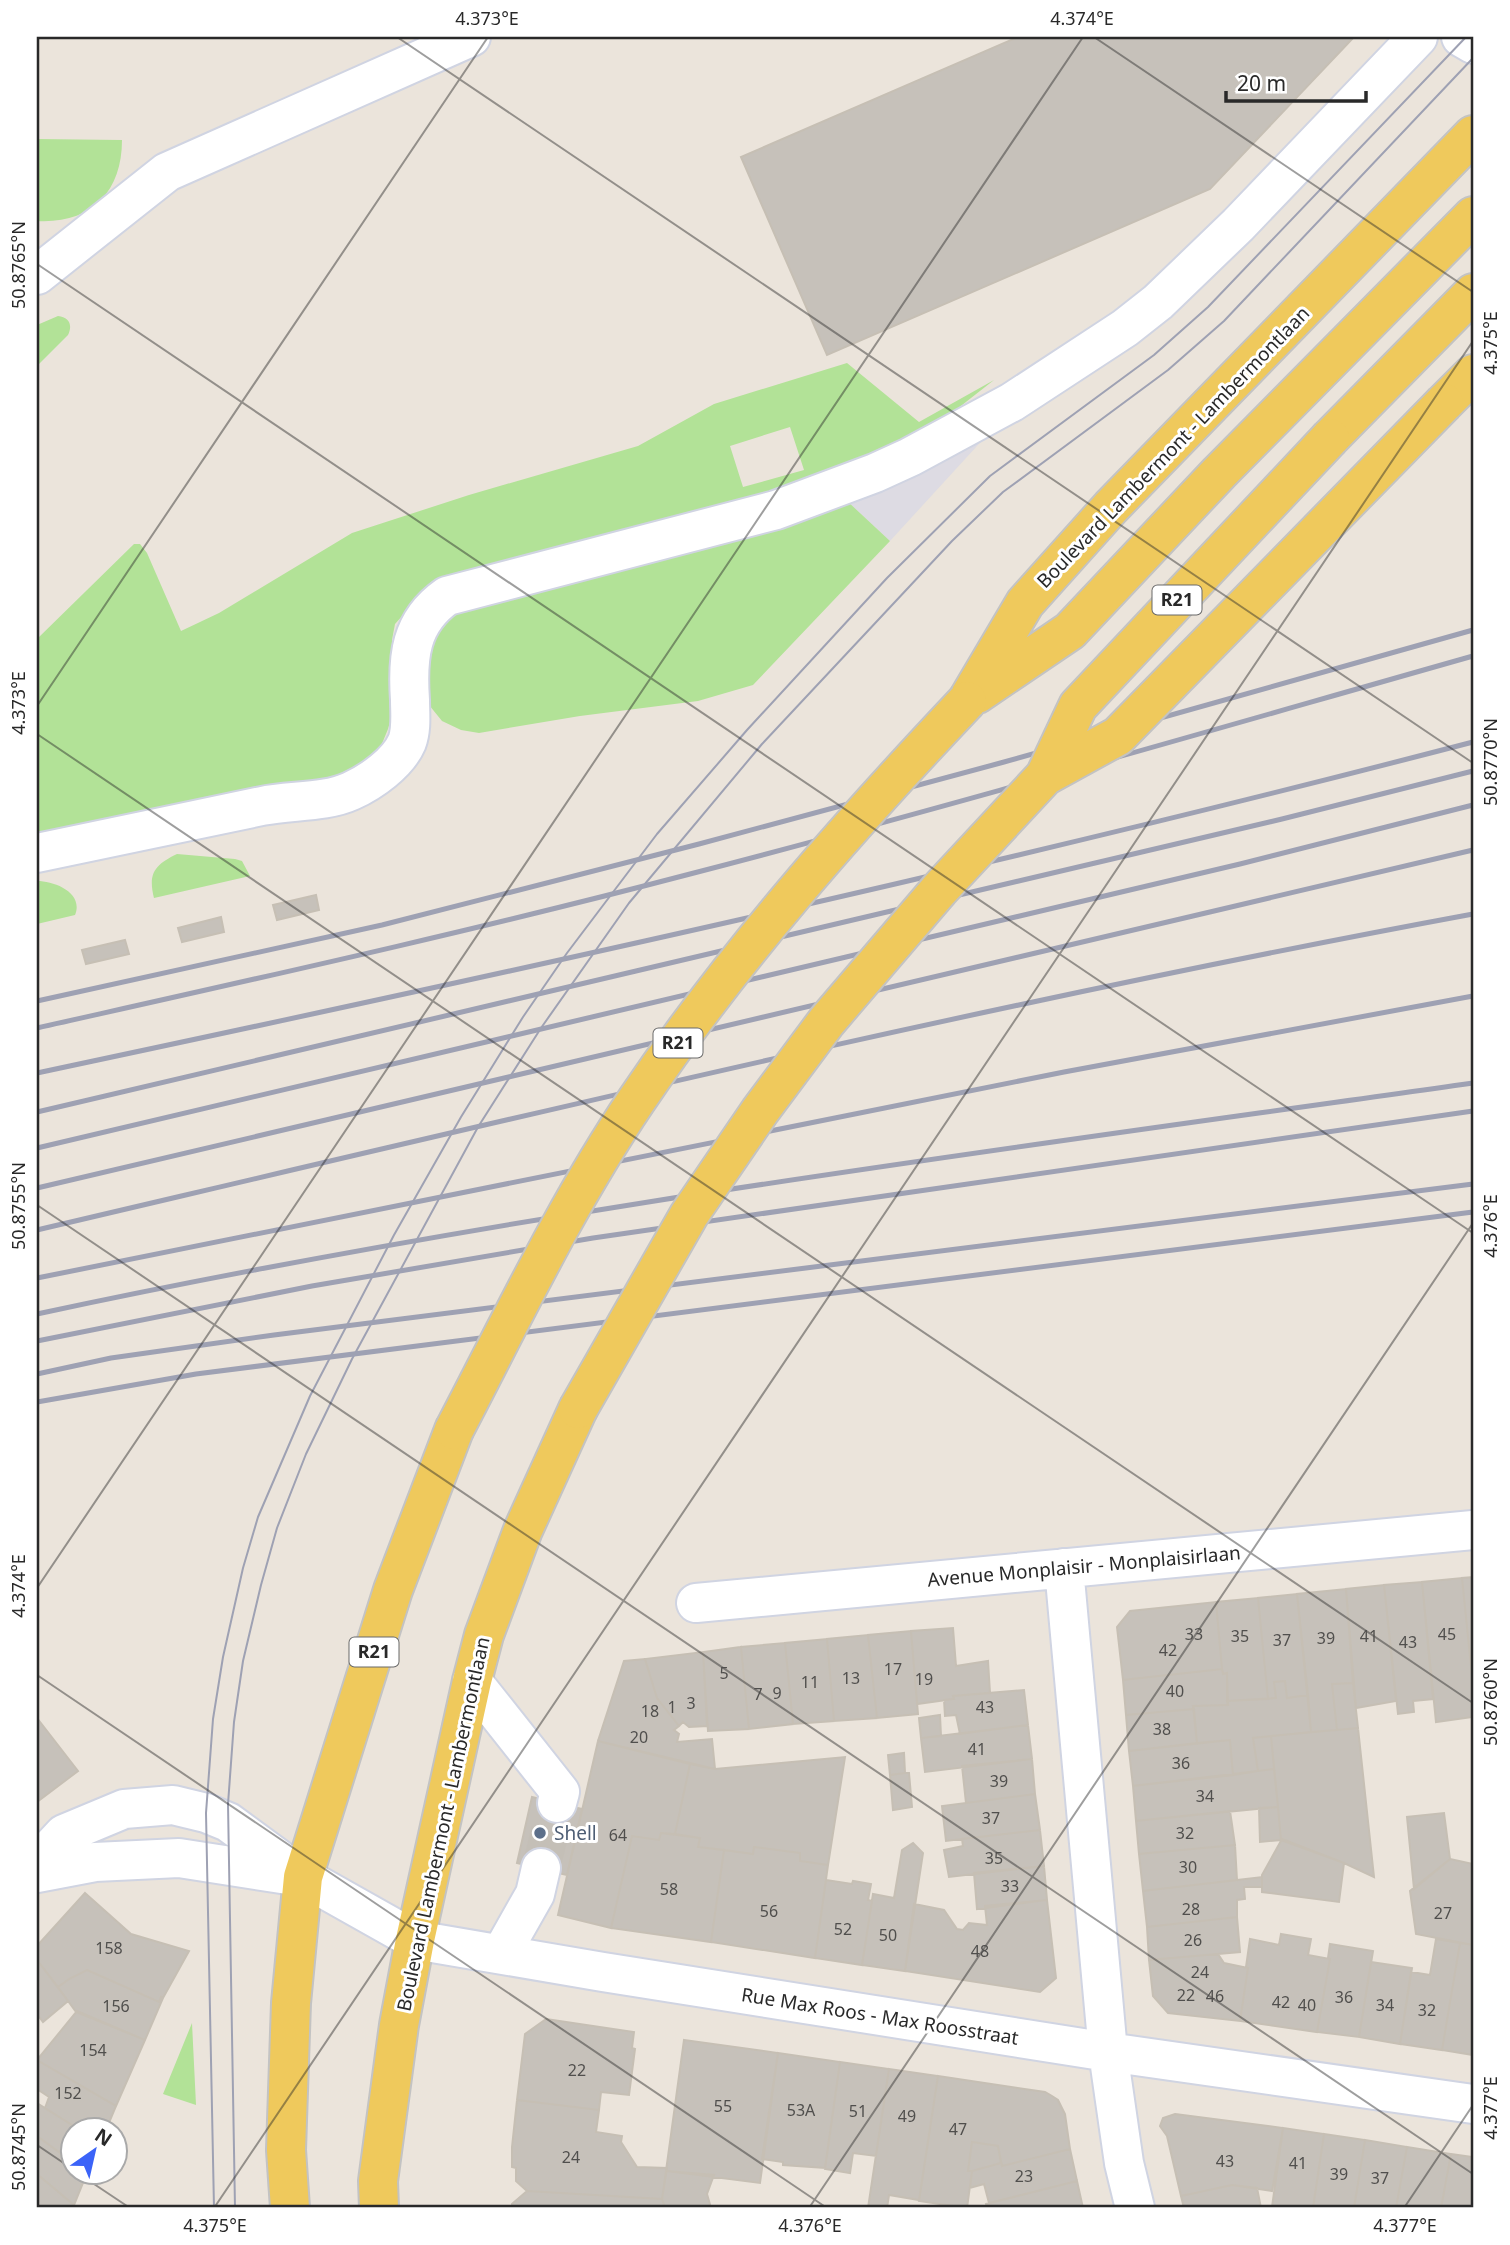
<svg xmlns="http://www.w3.org/2000/svg" width="1510" height="2245" viewBox="0 0 1510 2245" font-family="'Noto Sans',sans-serif">
  <rect width="100%" height="100%" fill="#ebe4db"/>
  <!-- industrial -->
  <path fill="#dddbe3" d="M988 434 890 541 846 500Z"/>
  <!-- green -->
  <path fill="#b2e297" fill-rule="evenodd" d="M37 139 122 140C122 193 90 224 37 221Z
    M58 316C69 317 73 325 68 335L37 366V325Z
    M847 363 919 422 994 380 934 427 871 462 421 595 395 624 392 640 394 682 393 711 388 729 379 751 347 779 37 836V639L134 544H140L147 553 181 631 219 613 352 533 469 495 638 446 714 404ZM790 427 804 470 743 487 730 446Z
    M846 500 890 541 753 685 698 701 580 716 479 733 461 730 442 721 425 700 424 656 443 616Z
    M177 854 235 859 242 861 250 876 154 898C148 874 154 865 177 854Z
    M37 881C55 881 84 893 75 915L37 924Z
    M192 2023 196 2105 163 2094Z"/>
  <!-- building -->
  <path fill="#c6c1ba" stroke="#c6bfb4" stroke-width="2" d="M1018 37H1354L1210 189 827 355 741 157Z
    M316 895 319 910 277 920 273 905Z
    M221 917 224 932 182 942 178 928Z
    M125 940 129 954 86 964 82 950Z
    M1473 1577V1686L1462 1578Z
    M1462 1578 1473 1686V1717L1436 1722 1422 1582Z
    M1422 1582 1433 1699 1413 1701 1414 1712 1398 1714 1384 1585Z
    M1384 1585 1396 1701 1356 1708 1346 1589Z
    M1346 1589 1353 1683 1332 1684 1337 1730 1311 1732 1297 1594Z
    M1297 1594 1308 1695 1287 1698 1285 1681 1274 1682 1276 1698 1268 1699 1258 1598Z
    M1258 1598 1268 1699 1227 1701V1673L1223 1674 1222 1669 1216 1602Z
    M1216 1602 1222 1669 1123 1680 1117 1627 1130 1611Z
    M953 1628 956 1666 988 1661 990 1693 953 1696 954 1699 917 1704 911 1631Z
    M911 1631 918 1714 877 1718 868 1635Z
    M868 1635 877 1718 834 1721 827 1639Z
    M827 1639 834 1721 793 1724 785 1643Z
    M785 1643 793 1724 749 1729 741 1647Z
    M741 1647 749 1729 708 1731 703 1652Z
    M703 1652 707 1726 689 1727 683 1722 679 1726 657 1698 645 1659Z
    M645 1659 657 1698 679 1726 674 1730 679 1734 677 1742 712 1739 715 1769 598 1741 624 1661Z
    M1222 1669 1223 1674 1227 1673 1228 1705 1193 1706 1194 1709 1126 1715 1123 1680Z
    M1285 1681 1287 1698 1308 1695 1311 1732 1253 1738 1258 1771 1233 1775 1230 1740 1197 1743 1193 1706 1228 1705 1227 1701 1276 1698 1274 1682Z
    M1353 1683 1358 1728 1337 1730 1332 1684Z
    M1024 1690 1028 1725 960 1734 956 1715 945 1716 944 1700 954 1699 953 1696Z
    M1194 1709 1197 1743 1129 1751 1126 1715Z
    M940 1715 941 1736 921 1738 919 1718Z
    M37 1718 78 1771 37 1802Z
    M1028 1725 1032 1759 925 1772 921 1738Z
    M1358 1728 1374 1877 1344 1863 1281 1840 1278 1807 1271 1736Z
    M1271 1736 1274 1769 1258 1771 1253 1738Z
    M1230 1740 1233 1775 1133 1786 1129 1751Z
    M598 1741 690 1764 675 1834 661 1833 659 1840 632 1836 611 1928 558 1915Z
    M904 1753 905 1773 890 1775 888 1755Z
    M845 1757 828 1865 800 1861V1853L754 1847 753 1854 698 1847 700 1838 675 1834 690 1764 715 1769Z
    M1032 1759 1035 1794 966 1803 962 1766Z
    M1274 1769 1278 1807 1136 1821 1133 1786Z
    M905 1773H909L912 1807 893 1810 890 1775Z
    M1035 1794 1040 1830 946 1841 942 1806Z
    M532 1797 582 1809 567 1875 517 1863Z
    M1278 1807 1281 1840 1260 1842 1259 1808Z
    M1230 1811 1235 1845 1139 1854 1136 1821Z
    M1444 1813 1450 1859 1414 1889 1407 1817Z
    M1040 1830 1044 1866 949 1877 944 1850 963 1846 962 1839Z
    M661 1833 700 1838 698 1847 724 1850 711 1942 611 1928 632 1836 659 1840Z
    M1282 1839 1344 1863 1339 1902 1262 1892V1875Z
    M913 1843 923 1853 905 1971 862 1965 873 1894 894 1898 902 1850Z
    M1235 1845 1237 1880 1143 1891 1139 1854Z
    M754 1847 800 1853V1861L828 1865 815 1958 711 1942 724 1850 753 1854Z
    M1450 1859 1473 1864V1945L1416 1934 1410 1891Z
    M1044 1866 1047 1900 977 1909 974 1873Z
    M1262 1877V1887H1244L1245 1899 1237 1900V1917L1147 1927 1143 1891Z
    M826 1880 852 1884 853 1881 871 1884 868 1900 872 1901 862 1965 815 1958Z
    M85 1893 131 1934 189 1951 163 1998 161 1997 159 2002 87 1970 69 1979 58 1987 37 1960V1946Z
    M1047 1900 1056 1978 1040 1992 905 1971 914 1904 944 1910 957 1929 963 1930 969 1923 987 1925 985 1906Z
    M1237 1917 1240 1952 1149 1960 1147 1927Z
    M1281 1934 1311 1939 1308 1955 1330 1959 1317 2032 1240 2021 1248 1968 1246 1967 1250 1939 1279 1945Z
    M1436 1939 1460 1943 1442 2050 1400 2044 1411 1972 1430 1975Z
    M1460 1943 1473 1945V2055L1442 2050Z
    M1330 1944 1373 1951 1359 2037 1317 2032 1330 1959 1328 1958Z
    M1218 1954 1224 1963 1248 1968 1240 2021 1168 2013 1153 1996 1149 1960Z
    M37 1960 68 2001 43 2022 37 2014Z
    M1371 1962 1412 1968 1400 2044 1359 2037Z
    M87 1970 159 2002 161 1997 163 1998 145 2040 76 2012 58 1987 69 1979Z
    M77 2011 145 2040 116 2106 37 2060Z
    M546 2019 634 2032 632 2048 635 2049 629 2095 601 2092 599 2110 517 2100 525 2034Z
    M684 2040 778 2053 760 2183 666 2171Z
    M778 2053 840 2062 825 2168 783 2165V2162L762 2159Z
    M37 2060 116 2106 106 2130H80L45 2108 49 2097 37 2089Z
    M840 2062 889 2069 876 2156 853 2153 850 2173 825 2169Z
    M889 2069 938 2076 919 2200 889 2195 887 2208H868Z
    M938 2076 1045 2092 1052 2096 1058 2100 1065 2114 1070 2149 1002 2166 998 2146 972 2142 968 2171H972L967 2208 919 2201Z
    M517 2100 599 2110 596 2132 622 2136 621 2142 637 2167 667 2168 662 2199 527 2191 516 2181V2168L512 2167V2147Z
    M37 2103 80 2130H74V2163L37 2136Z
    M1175 2114 1283 2128 1272 2191 1232 2185 1181 2196 1167 2136 1160 2126 1163 2118Z
    M1283 2128 1324 2134 1313 2208 1272 2207Z
    M1324 2134 1365 2140 1354 2208H1313Z
    M37 2136 74 2163V2172L87 2173 74 2205 37 2174Z
    M1365 2140 1407 2147 1396 2208H1354Z
    M972 2142 998 2146 1001 2163 972 2171H968Z
    M1407 2147 1451 2154 1441 2208H1396Z
    M1070 2149 1077 2181 989 2203 984 2184 970 2188 972 2171 1001 2163 1002 2166Z
    M1451 2154 1473 2157V2208H1441Z
    M666 2171 714 2175 707 2194 711 2208H665L662 2199Z
    M37 2174 74 2205 72 2208H37Z
    M1077 2181 1083 2208H987L986 2204Z
    M1232 2185 1257 2188 1261 2208H1184L1181 2196Z
    M527 2191 662 2199 665 2208H512V2204Z"/>
  <g fill="none" stroke-linecap="round" stroke-linejoin="round">
    <!-- minor-tunnel -->
    <path stroke="#c4bfb7" stroke-width="38" stroke-dasharray="38 19" stroke-linecap="butt" d="M541 1868 557 1803"/>
    <!-- minor casing -->
    <g stroke="#d0d4e2" stroke-width="42">
      <path id="minor" d="M1461 37 1473 44
        M37 275 167 172 471 37
        M37 853C112 838 187 821 262 806 290 800 325 803 351 791 371 782 398 763 407 742 412 729 410 713 410 700 407 657 410 622 447 596L776 510 875 473 910 457 1012 402 1125 328 1158 302 1238 225 1418 37
        M1064 1568 1108 2052 1124 2163 1135 2208
        M696 1603 1473 1530
        M472 1681 560 1792 557 1803
        M37 1863 64 1834 124 1809 173 1805 206 1813 228 1822 303 1877 415 1940 603 1972 1108 2052 1473 2104
        M37 1873 95 1862 179 1858 301 1877
        M501 1954 535 1894 541 1868"/>
    </g>
    <!-- major casing -->
    <g stroke="#c3c3c3" stroke-width="42">
      <path id="major" d="M1444 403 1473 374
        M1330 438 1473 293
        M977 694 1070 631 1219 473 1473 216
        M967 701 1025 603 1111 507 1473 135
        M290 2208 286 2150 291 2003 303 1877 393 1590 454 1430
        M379 2208 378 2181 399 2025 415 1940 472 1681 484 1635 523 1530 578 1409"/>
    </g>
    <!-- minor -->
    <use href="#minor" stroke="#fff" stroke-width="38"/>
    <!-- major -->
    <use href="#major" stroke="#efc95c" stroke-width="38"/>
    <!-- tram -->
    <path stroke="#9ea1b3" stroke-width="2" d="M214 2208 206 1813 213 1719 223 1657 243 1568 258 1517 310 1396 394 1235 461 1117 523 1017 567 953 657 834 747 730 887 578 990 476 1154 355 1208 307 1466 37
      M235 2208 228 1804 234 1722 243 1661 261 1585 277 1528 306 1454 352 1359 478 1127 541 1028 629 903 762 744 952 541 1003 492 1168 370 1224 321 1473 58"/>
    <!-- rail -->
    <path stroke="#9ea1b3" stroke-width="5" d="M37 1001 382 925 699 844 1004 762 1473 630
      M37 1028C255 979 473 931 690 874 952 806 1212 730 1473 656
      M37 1073C517 971 998 866 1473 742
      M37 1112 1282 819 1473 771
      M37 1148 1240 864 1473 805
      M37 1188 1473 850
      M37 1230C514 1118 991 1003 1473 914
      M37 1278 1064 1072 1473 996
      M37 1314C511 1212 993 1151 1473 1083
      M37 1341 312 1286 593 1238 1473 1111
      M37 1374 111 1358 274 1335 1473 1184
      M37 1402 196 1374 1473 1212"/>
    <!-- major-bridge casing -->
    <g stroke="#c3c3c3" stroke-width="42" stroke-linecap="butt">
      <path id="major-bridge" d="M1045 776 1078 706 1330 438
        M578 1409 689 1215 760 1111 827 1021 939 890 1045 776 1118 736 1444 403
        M454 1430C512 1319 566 1205 636 1101 733 957 848 827 967 701"/>
    </g>
    <!-- major-bridge -->
    <use href="#major-bridge" stroke="#efc95c" stroke-width="38"/>
  </g>
  <!-- ticks -->
  <path fill="none" stroke="#292929" stroke-width="2" stroke-opacity="0.45" d="M397 37 1473 763M1094 37 1473 292M37 264 1473 1233M37 706 488 37M37 734 1473 1703M37 1205 1473 2174M37 1588 1083 37M37 1675 827 2208M37 2145 74 2170M76 2172 130 2208M214 2208 1473 341M809 2208 1473 1223M1404 2208 1473 2105"/>
  <!-- markers -->
  <circle fill="#5c6f8a" stroke="#fff" stroke-width="2.5" cx="540" cy="1833" r="7"/>
  <g text-anchor="middle" stroke-width="6" stroke-linejoin="round" paint-order="stroke">
    <!-- number labels -->
    <g font-size="16" fill="#504f4d">
      <text x="1194" y="1640">33</text>
      <text x="1447" y="1640">45</text>
      <text x="1240" y="1642">35</text>
      <text x="1369" y="1642">41</text>
      <text x="1326" y="1644">39</text>
      <text x="1282" y="1646">37</text>
      <text x="1408" y="1648">43</text>
      <text x="1168" y="1656">42</text>
      <text x="893" y="1675">17</text>
      <text x="724" y="1679">5</text>
      <text x="851" y="1684">13</text>
      <text x="924" y="1685">19</text>
      <text x="810" y="1688">11</text>
      <text x="1175" y="1697">40</text>
      <text x="777" y="1699">9</text>
      <text x="758" y="1700">7</text>
      <text x="691" y="1709">3</text>
      <text x="672" y="1713">1</text>
      <text x="985" y="1713">43</text>
      <text x="650" y="1717">18</text>
      <text x="1162" y="1735">38</text>
      <text x="639" y="1743">20</text>
      <text x="977" y="1755">41</text>
      <text x="1181" y="1769">36</text>
      <text x="999" y="1787">39</text>
      <text x="1205" y="1802">34</text>
      <text x="991" y="1824">37</text>
      <text x="1185" y="1839">32</text>
      <text x="618" y="1841">64</text>
      <text x="994" y="1864">35</text>
      <text x="1188" y="1873">30</text>
      <text x="1010" y="1892">33</text>
      <text x="669" y="1895">58</text>
      <text x="1191" y="1915">28</text>
      <text x="769" y="1917">56</text>
      <text x="1443" y="1919">27</text>
      <text x="843" y="1935">52</text>
      <text x="888" y="1941">50</text>
      <text x="1193" y="1946">26</text>
      <text x="109" y="1954">158</text>
      <text x="980" y="1957">48</text>
      <text x="1200" y="1978">24</text>
      <text x="1186" y="2001">22</text>
      <text x="1215" y="2002">46</text>
      <text x="1344" y="2003">36</text>
      <text x="1281" y="2008">42</text>
      <text x="1307" y="2011">40</text>
      <text x="1385" y="2011">34</text>
      <text x="116" y="2012">156</text>
      <text x="1427" y="2016">32</text>
      <text x="93" y="2056">154</text>
      <text x="577" y="2076">22</text>
      <text x="68" y="2099">152</text>
      <text x="723" y="2112">55</text>
      <text x="801" y="2116">53A</text>
      <text x="858" y="2117">51</text>
      <text x="907" y="2122">49</text>
      <text x="958" y="2135">47</text>
      <text x="571" y="2163">24</text>
      <text x="1225" y="2167">43</text>
      <text x="1298" y="2169">41</text>
      <text x="1339" y="2180">39</text>
      <text x="1024" y="2182">23</text>
      <text x="1380" y="2184">37</text>
    </g>
    <!-- shield labels -->
    <g fill="#fff" stroke="#696969" stroke-width="2">
      <rect x="1152.5" y="585.5" width="49" height="29" rx="5"/>
      <rect x="653.5" y="1028.5" width="49" height="29" rx="5"/>
      <rect x="349.5" y="1637.5" width="49" height="29" rx="5"/>
    </g>
    <g font-size="18" font-weight="bold" fill="#292929">
      <text x="1177" y="606">R21</text>
      <text x="678" y="1049">R21</text>
      <text x="374" y="1658">R21</text>
    </g>
    <!-- street labels -->
    <g font-size="19" fill="#292929" stroke="#fff">
      <text transform="translate(1173 447) rotate(-46)" y="7">Boulevard Lambermont - Lambermontlaan</text>
      <text transform="translate(1084 1566) rotate(-5)" y="7">Avenue Monplaisir - Monplaisirlaan</text>
      <text transform="translate(443 1824) rotate(-78)" y="7">Boulevard Lambermont - Lambermontlaan</text>
      <text transform="translate(880 2016) rotate(9)" y="7">Rue Max Roos - Max Roosstraat</text>
    </g>
    <!-- service labels -->
    <g font-size="19" fill="#4e5e75" stroke="#fff" text-anchor="start">
      <text x="554" y="1840">Shell</text>
    </g>
  </g>
  <!-- border -->
  <rect width="1510" height="2245" fill="none" stroke="#ffffff" stroke-width="77"/>
  <!-- north arrow -->
  <g transform="translate(94 2151) rotate(34)"><circle r="33" fill="#ffffff" stroke="#a9a9a9" stroke-width="2"/>
  <path d="M0-5L12 26L0 18L-12 26Z" fill="#3b63f8"/>
  <text y="-10" font-size="19" font-weight="bold" text-anchor="middle" fill="#292929">N</text>
  </g>
  <!-- scale -->
  <path d="M1226 91v10h140v-10" fill="none" stroke="#292929" stroke-width="3.5"/>
  <text x="1237" y="91" font-size="21" fill="#292929" stroke="#ffffff" stroke-width="5" paint-order="stroke">20 m</text>
  <rect x="38" y="38" width="1434" height="2168" fill="none" stroke="#292929" stroke-width="2.5"/>
  <g font-size="18" text-anchor="middle" fill="#292929">
    <text x="487" y="25">4.373°E</text>
    <text x="1082" y="25">4.374°E</text>
    <text transform="translate(19 265) rotate(-90)" y="6">50.8765°N</text>
    <text transform="translate(1491 343) rotate(-90)" y="6">4.375°E</text>
    <text transform="translate(19 703) rotate(-90)" y="6">4.373°E</text>
    <text transform="translate(1491 762) rotate(-90)" y="6">50.8770°N</text>
    <text transform="translate(19 1206) rotate(-90)" y="6">50.8755°N</text>
    <text transform="translate(1491 1226) rotate(-90)" y="6">4.376°E</text>
    <text transform="translate(19 1586) rotate(-90)" y="6">4.374°E</text>
    <text transform="translate(1491 1702) rotate(-90)" y="6">50.8760°N</text>
    <text transform="translate(1491 2108) rotate(-90)" y="6">4.377°E</text>
    <text transform="translate(19 2147) rotate(-90)" y="6">50.8745°N</text>
    <text x="215" y="2232">4.375°E</text>
    <text x="810" y="2232">4.376°E</text>
    <text x="1405" y="2232">4.377°E</text>
  </g>
</svg>
